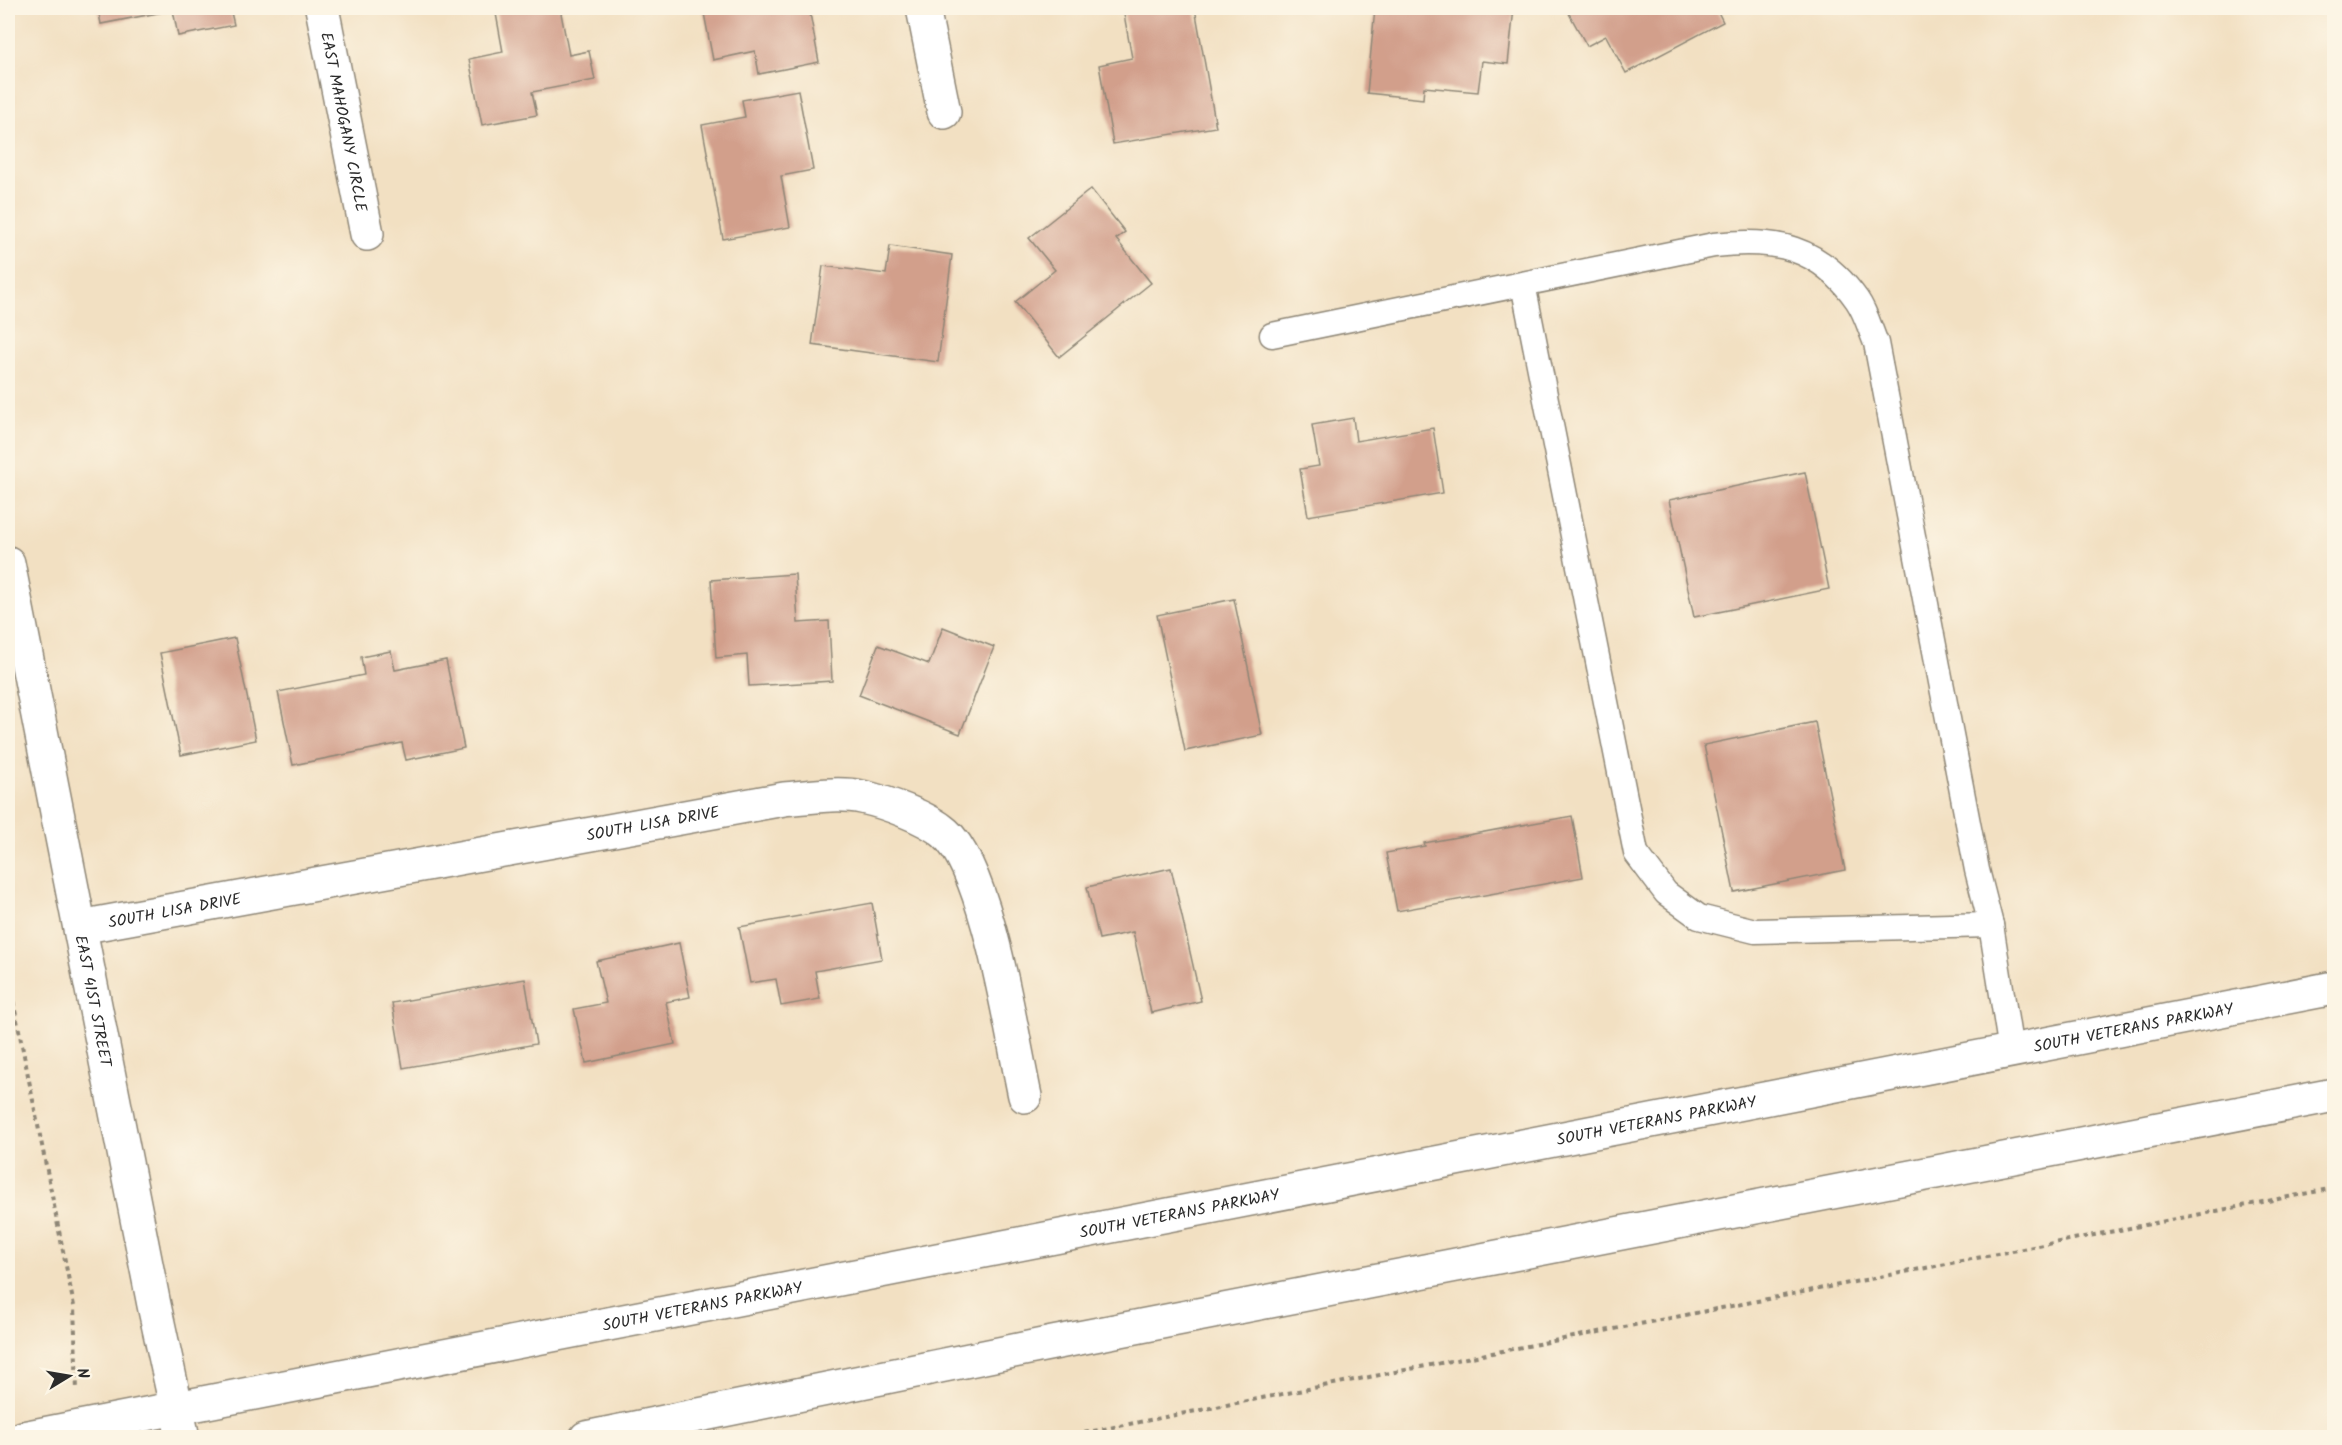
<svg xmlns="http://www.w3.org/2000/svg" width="2342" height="1445" viewBox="0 0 2342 1445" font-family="Kalam,sans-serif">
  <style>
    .building { fill: #d29f8b }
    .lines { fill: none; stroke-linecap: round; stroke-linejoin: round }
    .service-casing { stroke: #8e8676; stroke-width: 27 }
    .minor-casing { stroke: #8e8676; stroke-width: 36 }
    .secondary-casing { stroke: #8e8676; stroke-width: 36 }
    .trunk-casing { stroke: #8e8676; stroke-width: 36 }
    .path { stroke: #8e8676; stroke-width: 4; stroke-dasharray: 4.5 4.5; stroke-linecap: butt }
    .service { stroke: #fff; stroke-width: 24 }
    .minor { stroke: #fff; stroke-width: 33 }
    .secondary { stroke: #fff; stroke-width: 33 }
    .trunk { stroke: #fff; stroke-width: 33 }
    .labels { text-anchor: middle; stroke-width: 5; stroke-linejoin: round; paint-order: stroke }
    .street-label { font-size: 16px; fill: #2b2b2b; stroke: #fcf5e5 }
  </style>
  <rect width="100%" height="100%" fill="#fcf5e5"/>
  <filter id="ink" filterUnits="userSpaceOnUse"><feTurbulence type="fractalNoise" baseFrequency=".0167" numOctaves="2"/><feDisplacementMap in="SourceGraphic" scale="12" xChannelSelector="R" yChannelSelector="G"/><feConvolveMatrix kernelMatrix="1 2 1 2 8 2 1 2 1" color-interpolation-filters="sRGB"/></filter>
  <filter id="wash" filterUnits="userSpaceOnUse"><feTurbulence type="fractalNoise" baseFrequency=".008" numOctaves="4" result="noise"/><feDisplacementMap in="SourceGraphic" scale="24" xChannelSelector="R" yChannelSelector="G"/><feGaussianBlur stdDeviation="1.35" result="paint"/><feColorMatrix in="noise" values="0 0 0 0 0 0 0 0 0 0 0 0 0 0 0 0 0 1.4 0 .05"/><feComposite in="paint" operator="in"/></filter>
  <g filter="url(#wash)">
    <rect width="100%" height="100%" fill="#f2e0c2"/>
    <g id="blocks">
      <!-- building -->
      <g class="building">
        <polygon points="98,8 230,8 234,25 178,36 173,10 101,24"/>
        <polygon points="495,8 560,8 569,55 589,51 595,80 532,92 537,115 482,125 469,59 503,52"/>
        <polygon points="703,8 809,8 819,62 759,74 755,51 713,60"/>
        <polygon points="1131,8 1195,8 1216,127 1113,144 1099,65 1132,58 1123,9"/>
        <polygon points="1375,8 1441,10 1441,8 1514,8 1508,64 1482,61 1478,92 1424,87 1423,99 1367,93"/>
        <polygon points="1566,8 1716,8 1723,22 1626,73 1606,36 1587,46"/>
        <polygon points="798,90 813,170 781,176 790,227 723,239 702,125 745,117 742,100"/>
        <polygon points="1091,189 1125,232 1116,239 1151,283 1059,357 1015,302 1055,270 1029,238"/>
        <polygon points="890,246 952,255 938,362 812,345 823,266 886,274"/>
        <polygon points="1353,418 1356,441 1433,428 1443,493 1308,516 1300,469 1319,466 1312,425"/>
        <polygon points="1805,472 1829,589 1694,617 1669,500"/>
        <polygon points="795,574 798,623 829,621 832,681 749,686 747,655 716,658 711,580"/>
        <polygon points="1234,599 1262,735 1185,751 1157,615"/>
        <polygon points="943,627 994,647 960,734 859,695 878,645 929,664"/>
        <polygon points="235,638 256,740 181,755 160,653"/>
        <polygon points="391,651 395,670 446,660 464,748 406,760 402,743 293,765 278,692 364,675 361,657"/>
        <polygon points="1815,722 1845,870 1734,892 1704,745"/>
        <polygon points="1572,816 1583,877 1397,911 1386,853 1425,846 1424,843"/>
        <polygon points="1171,868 1201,1001 1151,1013 1133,932 1099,939 1087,887"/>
        <polygon points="872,903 882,959 815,971 820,999 781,1006 776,979 750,983 739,927"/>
        <polygon points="679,943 690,997 666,1002 675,1044 586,1063 574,1009 606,1003 596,961"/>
        <polygon points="525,979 536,1044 403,1068 392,1003"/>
      </g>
    </g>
  </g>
  <g filter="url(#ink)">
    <use href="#blocks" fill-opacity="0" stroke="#8e8676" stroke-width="1.5"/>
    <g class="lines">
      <defs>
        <g id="service">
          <polyline points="1523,284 1636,853 1666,893 1699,917 1755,931 1991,925"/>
          <path d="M1272,335L1714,245C1775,238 1819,246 1857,300C1866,313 1870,329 1876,343L1977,870L1991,925L2011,1051"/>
        </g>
        <g id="minor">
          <path id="s1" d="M322,8L367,234"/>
          <polyline points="923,8 944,112"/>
          <path id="s2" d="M80,927L784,799C809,797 838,792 862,797C885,802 927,817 945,833C988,870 1012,1037 1025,1096"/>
        </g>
        <g id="secondary">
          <path id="s3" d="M8,563L154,1305L183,1438"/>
        </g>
        <g id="trunk">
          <path id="s4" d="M23,1438L2334,988"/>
          <polyline points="586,1438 1053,1343 2334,1095"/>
        </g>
      </defs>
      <!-- service casing -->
      <use href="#service" class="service-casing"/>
      <!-- minor casing -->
      <use href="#minor" class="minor-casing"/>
      <!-- secondary casing -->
      <use href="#secondary" class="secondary-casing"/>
      <!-- trunk casing -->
      <use href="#trunk" class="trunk-casing"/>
      <!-- path -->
      <g class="path">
        <polyline points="8,975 74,1306 77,1391"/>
        <polyline points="1058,1438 2334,1188"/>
      </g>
      <!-- service -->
      <use href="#service" class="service"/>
      <!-- minor -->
      <use href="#minor" class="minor"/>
      <!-- secondary -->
      <use href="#secondary" class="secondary"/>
      <!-- trunk -->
      <use href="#trunk" class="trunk"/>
    </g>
  </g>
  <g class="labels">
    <!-- street labels -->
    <g class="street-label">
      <text dy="6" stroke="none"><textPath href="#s1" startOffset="116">EAST MAHOGANY CIRCLE</textPath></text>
      <text dy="6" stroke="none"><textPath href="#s2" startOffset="582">SOUTH LISA DRIVE</textPath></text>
      <text dy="6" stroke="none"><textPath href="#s2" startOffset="96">SOUTH LISA DRIVE</textPath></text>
      <text dy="6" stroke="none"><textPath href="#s3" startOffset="446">EAST 41ST STREET</textPath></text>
      <text dy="6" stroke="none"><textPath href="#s4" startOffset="2150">SOUTH VETERANS PARKWAY</textPath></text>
      <text dy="6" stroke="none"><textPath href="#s4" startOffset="1664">SOUTH VETERANS PARKWAY</textPath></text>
      <text dy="6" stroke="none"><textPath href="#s4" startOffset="1178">SOUTH VETERANS PARKWAY</textPath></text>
      <text dy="6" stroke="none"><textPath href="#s4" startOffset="692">SOUTH VETERANS PARKWAY</textPath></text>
    </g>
  </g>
  <!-- margin -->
  <rect width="2342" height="1445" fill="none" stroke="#fcf5e5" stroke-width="30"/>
  <!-- north arrow -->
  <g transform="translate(69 1376) rotate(79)" stroke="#fcf5e5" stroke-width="4.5" paint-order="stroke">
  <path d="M0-4.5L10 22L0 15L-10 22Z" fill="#2b2b2b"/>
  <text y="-9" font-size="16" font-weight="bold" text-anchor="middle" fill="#2b2b2b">N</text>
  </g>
</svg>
